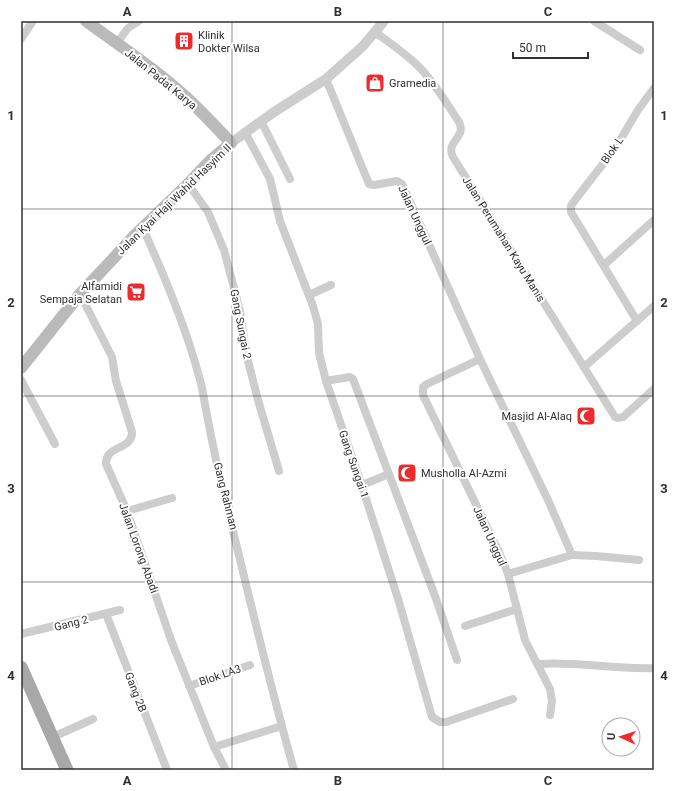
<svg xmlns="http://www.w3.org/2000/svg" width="675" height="791" viewBox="0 0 675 791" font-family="Roboto,sans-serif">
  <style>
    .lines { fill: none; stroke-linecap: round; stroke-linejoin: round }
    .minor { stroke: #cdcdcd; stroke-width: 8 }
    .tertiary { stroke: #cdcdcd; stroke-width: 10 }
    .secondary { stroke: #bababa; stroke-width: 12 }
    .primary { stroke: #a8a8a8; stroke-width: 13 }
    .grid { fill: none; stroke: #303030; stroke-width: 1; stroke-opacity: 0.55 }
    .labels { text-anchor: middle; stroke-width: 4; stroke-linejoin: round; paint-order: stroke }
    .poi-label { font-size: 11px; fill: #303030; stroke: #fff; text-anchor: start }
    .street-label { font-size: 11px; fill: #303030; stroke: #fff }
    .neatline { fill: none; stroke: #303030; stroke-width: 1.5 }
    .grid-label { font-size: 13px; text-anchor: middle; font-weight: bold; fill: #303030 }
  </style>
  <rect width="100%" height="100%" fill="#fff"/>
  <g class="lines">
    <!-- minor -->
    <g class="minor">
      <polyline points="594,21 640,50"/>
      <path d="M375,32C391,44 408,55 421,69C436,85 447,104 459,122C467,138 445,141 453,157L615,417L617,418L623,417L654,389"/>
      <polyline points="21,39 33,21"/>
      <polyline points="117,43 128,28 139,21"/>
      <polyline points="326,79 369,184 374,185 397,181 402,184 480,359 427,384 423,387 423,395 499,552 508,574 572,555 548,500 480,359"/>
      <polyline points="261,121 290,179"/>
      <polyline points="245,132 270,179 280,221 313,306 318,324 319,353 326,381 360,480 399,602 432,717 440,722 446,722 513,699"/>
      <polyline points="188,184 208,212 224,250 240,311 246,353 258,400 279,471"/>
      <path d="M143,228C165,278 186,327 200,380C203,390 204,400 206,410C212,442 219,475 227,507C249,595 269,683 294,770"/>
      <polyline points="604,265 654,220"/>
      <path d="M80,294L112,357L116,381L132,432C133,450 105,445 106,464L127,511L171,640L214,747L282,726"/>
      <polyline points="309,295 331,285"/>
      <polyline points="637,321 571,212 571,206 575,200 616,147 638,110 654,88"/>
      <polyline points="584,367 654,306"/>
      <polyline points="21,380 55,444"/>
      <polyline points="326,381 350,377 353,379 435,596 457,660"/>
      <polyline points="362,485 389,474"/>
      <polyline points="127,511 172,498"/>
      <polyline points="572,555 596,556 639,560"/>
      <polyline points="508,574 525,640 550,689 552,701 550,715"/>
      <polyline points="106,614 167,770"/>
      <polyline points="465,626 517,609"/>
      <polyline points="21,634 120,610"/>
      <path d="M538,664C577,661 615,670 654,668"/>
      <polyline points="189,686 250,665"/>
      <polyline points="53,737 93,719"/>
      <polyline points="214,747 226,770"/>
    </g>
    <!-- tertiary -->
    <polyline class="tertiary" points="231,143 274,112 326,79 363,46 384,21"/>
    <!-- secondary -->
    <path class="secondary" d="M21,368L80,294L110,262L134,236L188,184L212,159L231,143C217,128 203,113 188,99C157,70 120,46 86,21"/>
    <!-- primary -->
    <polyline class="primary" points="21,667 67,770"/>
  </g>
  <!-- grid -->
  <path class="grid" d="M232,21V770M443,21V770M21,209H654M21,396H654M21,582H654"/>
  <!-- icons -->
  <defs>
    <symbol id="building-square" viewBox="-11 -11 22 22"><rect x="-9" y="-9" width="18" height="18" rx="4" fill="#ee2b2c" stroke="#fff"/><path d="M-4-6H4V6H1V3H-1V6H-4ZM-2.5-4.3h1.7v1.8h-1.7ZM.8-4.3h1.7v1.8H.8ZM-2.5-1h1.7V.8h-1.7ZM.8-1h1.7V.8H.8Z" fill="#fff"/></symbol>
    <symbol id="shop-square" viewBox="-11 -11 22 22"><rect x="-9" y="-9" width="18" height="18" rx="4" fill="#ee2b2c" stroke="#fff"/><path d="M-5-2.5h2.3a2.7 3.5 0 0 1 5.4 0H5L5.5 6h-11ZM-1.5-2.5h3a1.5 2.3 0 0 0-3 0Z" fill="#fff"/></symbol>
    <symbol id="supermarket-square" viewBox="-11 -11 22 22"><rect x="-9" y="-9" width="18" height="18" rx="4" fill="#ee2b2c" stroke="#fff"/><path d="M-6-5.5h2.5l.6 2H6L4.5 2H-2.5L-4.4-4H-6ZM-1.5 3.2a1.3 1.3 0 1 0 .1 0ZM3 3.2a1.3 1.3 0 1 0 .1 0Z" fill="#fff"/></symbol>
    <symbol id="mosque-square" viewBox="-11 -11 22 22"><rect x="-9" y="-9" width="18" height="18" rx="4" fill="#ee2b2c" stroke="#fff"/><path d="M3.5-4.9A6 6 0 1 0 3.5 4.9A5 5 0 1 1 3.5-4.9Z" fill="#fff"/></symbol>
  </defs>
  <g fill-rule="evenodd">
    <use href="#building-square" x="173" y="30" width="22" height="22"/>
    <use href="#shop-square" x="364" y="72" width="22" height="22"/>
    <use href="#supermarket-square" x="125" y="281" width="22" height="22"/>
    <use href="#mosque-square" x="575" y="405" width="22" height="22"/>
    <use href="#mosque-square" x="396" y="462" width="22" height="22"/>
  </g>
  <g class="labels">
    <!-- poi labels -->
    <g class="poi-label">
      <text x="198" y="39">Klinik<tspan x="198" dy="13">Dokter Wilsa</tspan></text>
      <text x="389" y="87">Gramedia</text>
      <text x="122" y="290" text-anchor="end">Alfamidi<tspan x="122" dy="13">Sempaja Selatan</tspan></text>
      <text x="572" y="420" text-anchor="end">Masjid Al-Alaq</text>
      <text x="421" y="477">Musholla Al-Azmi</text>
    </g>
    <!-- street labels -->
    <g class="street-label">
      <text transform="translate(161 79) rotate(39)" y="4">Jalan Padat Karya</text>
      <text transform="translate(612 150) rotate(-55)" y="4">Blok L</text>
      <text transform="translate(174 199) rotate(-44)" y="4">Jalan Kyai Haji Wahid Hasyim II</text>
      <text transform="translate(415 215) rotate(65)" y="4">Jalan Unggul</text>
      <text transform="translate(504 239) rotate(58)" y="4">Jalan Perumahan Kayu Manis</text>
      <text transform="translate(241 324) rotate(79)" y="4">Gang Sungai 2</text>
      <text transform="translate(354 464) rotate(71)" y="4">Gang Sungai 1</text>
      <text transform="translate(226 496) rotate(76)" y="4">Gang Rahman</text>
      <text transform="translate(490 536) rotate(65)" y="4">Jalan Unggul</text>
      <text transform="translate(139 548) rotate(70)" y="4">Jalan Lorong Abadi</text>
      <text transform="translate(71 623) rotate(-14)" y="4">Gang 2</text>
      <text transform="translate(220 675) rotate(-19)" y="4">Blok LA3</text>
      <text transform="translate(136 692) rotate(69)" y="4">Gang 2B</text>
    </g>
  </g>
  <!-- border -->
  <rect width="675" height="791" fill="none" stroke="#ffffff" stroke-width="44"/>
  <!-- north arrow -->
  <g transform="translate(621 737) rotate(273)"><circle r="19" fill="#ffffff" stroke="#acacac"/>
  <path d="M0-3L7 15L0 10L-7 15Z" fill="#ee2b2c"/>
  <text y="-6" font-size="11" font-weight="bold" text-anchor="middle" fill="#303030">U</text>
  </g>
  <!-- scale -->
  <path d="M513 52v6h75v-6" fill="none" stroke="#303030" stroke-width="2"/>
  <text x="519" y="52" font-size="12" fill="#303030" stroke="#ffffff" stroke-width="3" paint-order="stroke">50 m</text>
  <rect x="22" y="22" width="631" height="747" class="neatline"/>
  <g class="grid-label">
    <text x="127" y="16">A</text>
    <text x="338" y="16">B</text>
    <text x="548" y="16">C</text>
    <text x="11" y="120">1</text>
    <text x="664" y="120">1</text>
    <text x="11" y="307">2</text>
    <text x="664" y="307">2</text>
    <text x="11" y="493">3</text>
    <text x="664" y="493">3</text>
    <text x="11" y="680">4</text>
    <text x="664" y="680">4</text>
    <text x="127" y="785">A</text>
    <text x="338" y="785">B</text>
    <text x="548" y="785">C</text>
  </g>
</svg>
